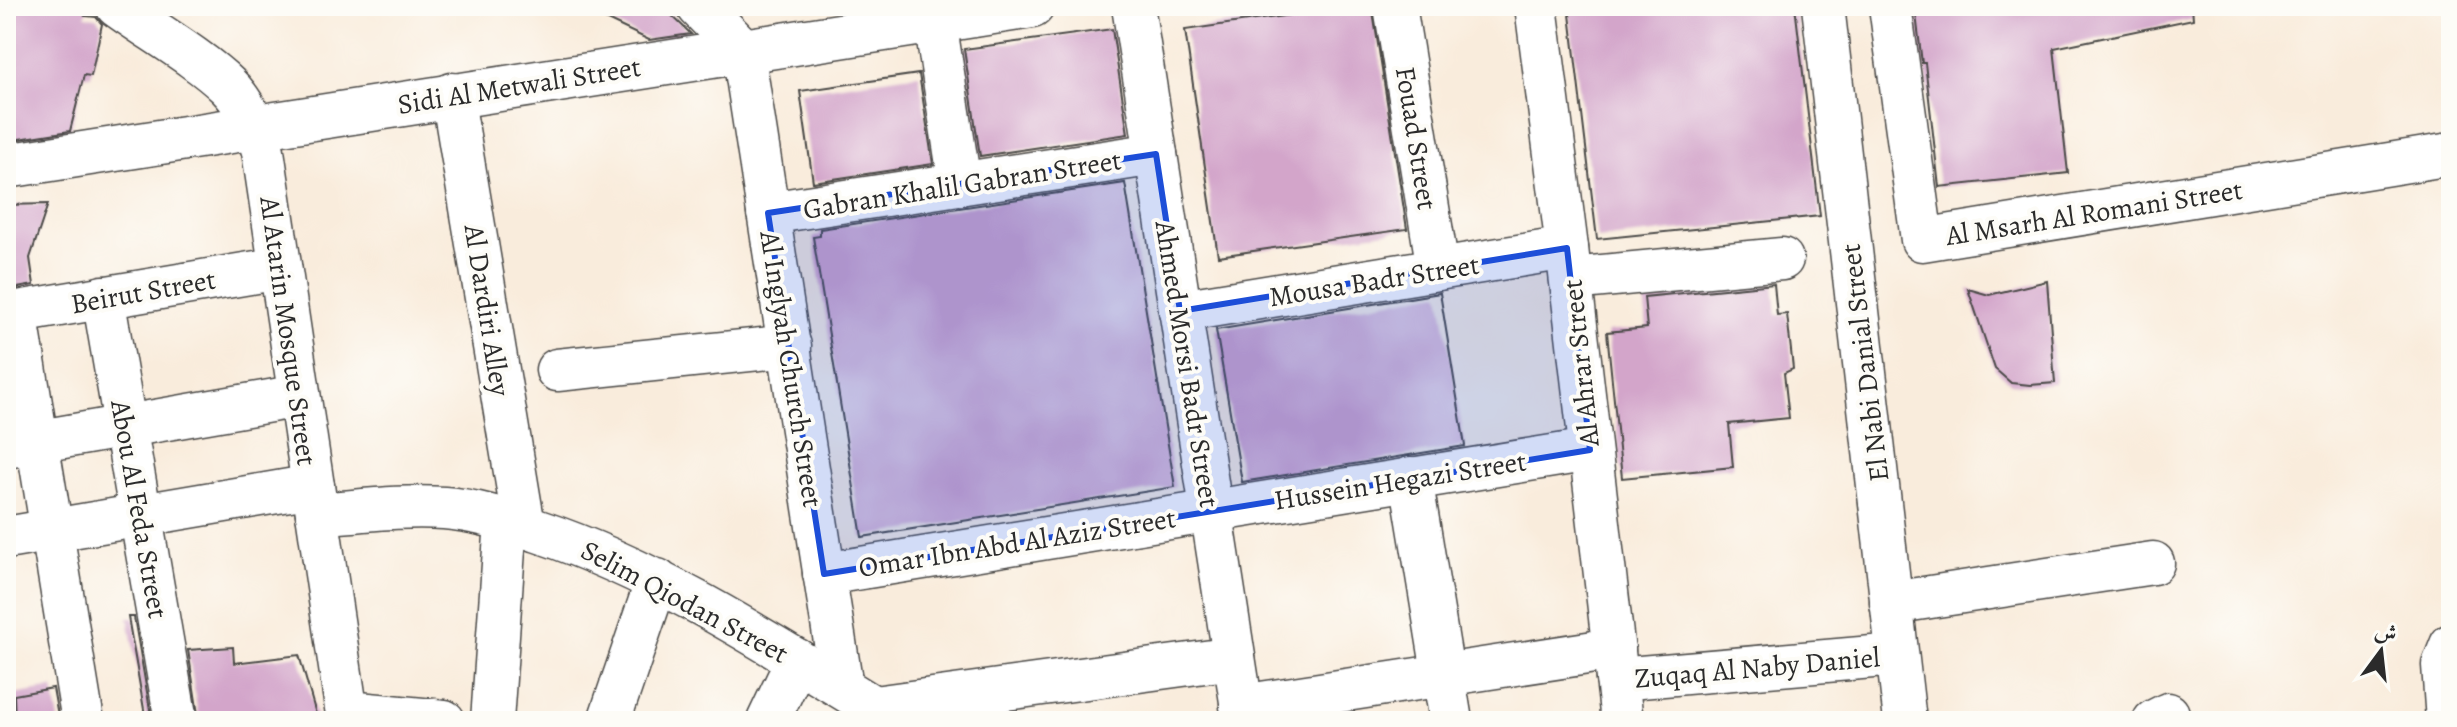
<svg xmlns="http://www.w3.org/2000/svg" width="2457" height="727" viewBox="0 0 2457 727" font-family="Alegreya,Amiri,serif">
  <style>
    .building { fill: #d3a5ca }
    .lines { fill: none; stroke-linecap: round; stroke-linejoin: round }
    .minor-casing { stroke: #4a4846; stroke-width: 45 }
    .major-casing { stroke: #4a4846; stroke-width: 47 }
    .minor { stroke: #fff; stroke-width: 42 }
    .major { stroke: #fff; stroke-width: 44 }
    .marked { fill: #1d4ed8; fill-opacity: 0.2; stroke: #1d4ed8; stroke-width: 6; stroke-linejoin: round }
    .labels { text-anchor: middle; stroke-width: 8; stroke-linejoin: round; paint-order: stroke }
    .street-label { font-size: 28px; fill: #2b2b2b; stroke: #fdfcf7 }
  </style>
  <rect width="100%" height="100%" fill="#fdfcf7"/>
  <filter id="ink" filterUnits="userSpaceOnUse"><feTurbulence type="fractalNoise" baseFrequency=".0125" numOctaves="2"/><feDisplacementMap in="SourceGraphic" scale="16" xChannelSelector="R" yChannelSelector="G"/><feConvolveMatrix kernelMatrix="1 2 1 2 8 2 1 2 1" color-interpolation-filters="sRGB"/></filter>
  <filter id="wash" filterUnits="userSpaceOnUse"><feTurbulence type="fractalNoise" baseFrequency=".006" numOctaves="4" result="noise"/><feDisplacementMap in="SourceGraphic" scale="32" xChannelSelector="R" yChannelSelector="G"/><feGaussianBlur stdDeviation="1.8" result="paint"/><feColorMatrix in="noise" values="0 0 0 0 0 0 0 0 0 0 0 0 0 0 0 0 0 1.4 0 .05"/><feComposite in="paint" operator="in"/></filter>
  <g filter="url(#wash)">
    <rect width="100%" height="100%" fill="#f9ecdc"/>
    <g id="blocks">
      <!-- building -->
      <g class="building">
        <polygon points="6,6 90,6 85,16 96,17 102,24 91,76 84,75 70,131 6,141"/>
        <polygon points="578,6 662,6 691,34 649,40"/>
        <polygon points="1353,6 1372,6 1407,229 1218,256 1185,30"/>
        <polygon points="1569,6 1795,6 1820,216 1597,239"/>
        <polygon points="1915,6 2192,6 2193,19 2054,48 2068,173 1939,187 1925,63 1922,63"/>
        <polygon points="1112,29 1128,134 980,156 964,49"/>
        <polygon points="919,74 933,164 813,182 800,91"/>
        <polygon points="1125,183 1175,487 862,537 813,237 820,236 820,229"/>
        <polygon points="48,204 30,258 34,285 6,290 6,205"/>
        <polygon points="2047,281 2055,383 2030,385 2011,383 1995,369 1968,289 1989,295"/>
        <polygon points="1774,284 1777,315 1787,314 1793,369 1784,373 1789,418 1729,424 1733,467 1622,478 1607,332 1647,328 1644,297"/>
        <polygon points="1440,293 1465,446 1242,482 1216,330"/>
        <polygon points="128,617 134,617 152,721 146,721"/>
        <polygon points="233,647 234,663 299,655 318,721 199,721 188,650"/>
        <polygon points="53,688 59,721 15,721 14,695"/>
      </g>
    </g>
  </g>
  <g filter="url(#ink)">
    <use href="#blocks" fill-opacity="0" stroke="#4a4846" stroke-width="2"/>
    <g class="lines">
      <defs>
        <g id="minor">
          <path d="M117,6C150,30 199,58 228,86C246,104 256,127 263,151L348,721"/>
          <polyline points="914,6 935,21 960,184"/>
          <polyline points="1133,6 1244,721"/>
          <polyline points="1395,6 1438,269"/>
          <polyline points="1536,6 1567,248 1622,721"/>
          <polyline points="1823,6 1905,721"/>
          <polyline points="1890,6 1922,240 2451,154"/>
          <polyline points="743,51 842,687"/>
          <polyline points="452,94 524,526"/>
          <polyline points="768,213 1156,154"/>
          <polyline points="1571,279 1782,259"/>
          <polyline points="103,297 176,721"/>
          <polyline points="1180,311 1567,248"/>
          <polyline points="16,312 83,721"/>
          <polyline points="6,314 280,268"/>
          <polyline points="557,370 790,346"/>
          <polyline points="6,447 299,396"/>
          <polyline points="1411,478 1451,721"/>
          <path d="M317,514C359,511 402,505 444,508C476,510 508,521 538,531C666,574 781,651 896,721"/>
          <polyline points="6,538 313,486"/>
          <polyline points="824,574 1590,450"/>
          <polyline points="1891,603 2153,563"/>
          <polyline points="1617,679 1896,655"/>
          <polyline points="1241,706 1614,649"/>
          <polyline points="874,707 1234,658"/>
          <polyline points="347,712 444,721"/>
          <polyline points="492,721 506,521"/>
          <polyline points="609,721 657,580"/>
          <polyline points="768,721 797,660"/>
          <polyline points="2154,721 2168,714"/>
          <polyline points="2447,721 2443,665 2451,645"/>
        </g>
        <g id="major">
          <polyline points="699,6 743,51"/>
          <polyline points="6,166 1032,6"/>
        </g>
      </defs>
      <!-- minor casing -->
      <use href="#minor" class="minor-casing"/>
      <!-- major casing -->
      <use href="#major" class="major-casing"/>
      <!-- minor -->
      <use href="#minor" class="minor"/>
      <!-- major -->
      <use href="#major" class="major"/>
    </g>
  </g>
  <!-- marked area -->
  <path class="marked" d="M1156,154L1180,311L1567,248L1590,450L824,574L768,213Z"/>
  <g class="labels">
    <!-- street labels -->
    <g class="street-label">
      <text transform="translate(519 85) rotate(-9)" y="10">Sidi Al Metwali Street</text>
      <text transform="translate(1417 138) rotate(81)" y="10">Fouad Street</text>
      <text transform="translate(962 184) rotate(-9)" y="10">Gabran Khalil Gabran Street</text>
      <text transform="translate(2094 212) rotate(-9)" y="10">Al Msarh Al Romani Street</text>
      <text transform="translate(1374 280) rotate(-9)" y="10">Mousa Badr Street</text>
      <text transform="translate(143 291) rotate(-10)" y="10">Beirut Street</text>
      <text transform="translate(488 310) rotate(81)" y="10">Al Dardiri Alley</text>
      <text transform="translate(289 331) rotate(82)" y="10">Al Atarin Mosque Street</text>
      <text transform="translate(1580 363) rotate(-96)" y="10">Al Ahrar Street</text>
      <text transform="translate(1864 363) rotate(-97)" y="10">El Nabi Danial Street</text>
      <text transform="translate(1188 364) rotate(81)" y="10">Ahmed Morsi Badr Street</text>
      <text transform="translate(792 369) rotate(81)" y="10">Al Inglyah Church Street</text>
      <text transform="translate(1400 480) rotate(-9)" y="10">Hussein Hegazi Street</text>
      <text transform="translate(140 509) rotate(80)" y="10">Abou Al Feda Street</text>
      <text transform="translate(1017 542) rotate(-9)" y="10">Omar Ibn Abd Al Aziz Street</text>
      <text transform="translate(685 601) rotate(28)" y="10">Selim Qiodan Street</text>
      <text transform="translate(1757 667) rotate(-5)" y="10">Zuqaq Al Naby Daniel</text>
    </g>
  </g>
  <!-- margin -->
  <rect width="2457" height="727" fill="none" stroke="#fdfcf7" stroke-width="32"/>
  <!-- north arrow -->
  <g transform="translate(2381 651) rotate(15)" stroke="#fdfcf7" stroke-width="6" paint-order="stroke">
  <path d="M0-6L14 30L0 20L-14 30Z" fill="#2b2b2b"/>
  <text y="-12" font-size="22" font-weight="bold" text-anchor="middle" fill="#2b2b2b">ش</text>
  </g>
</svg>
